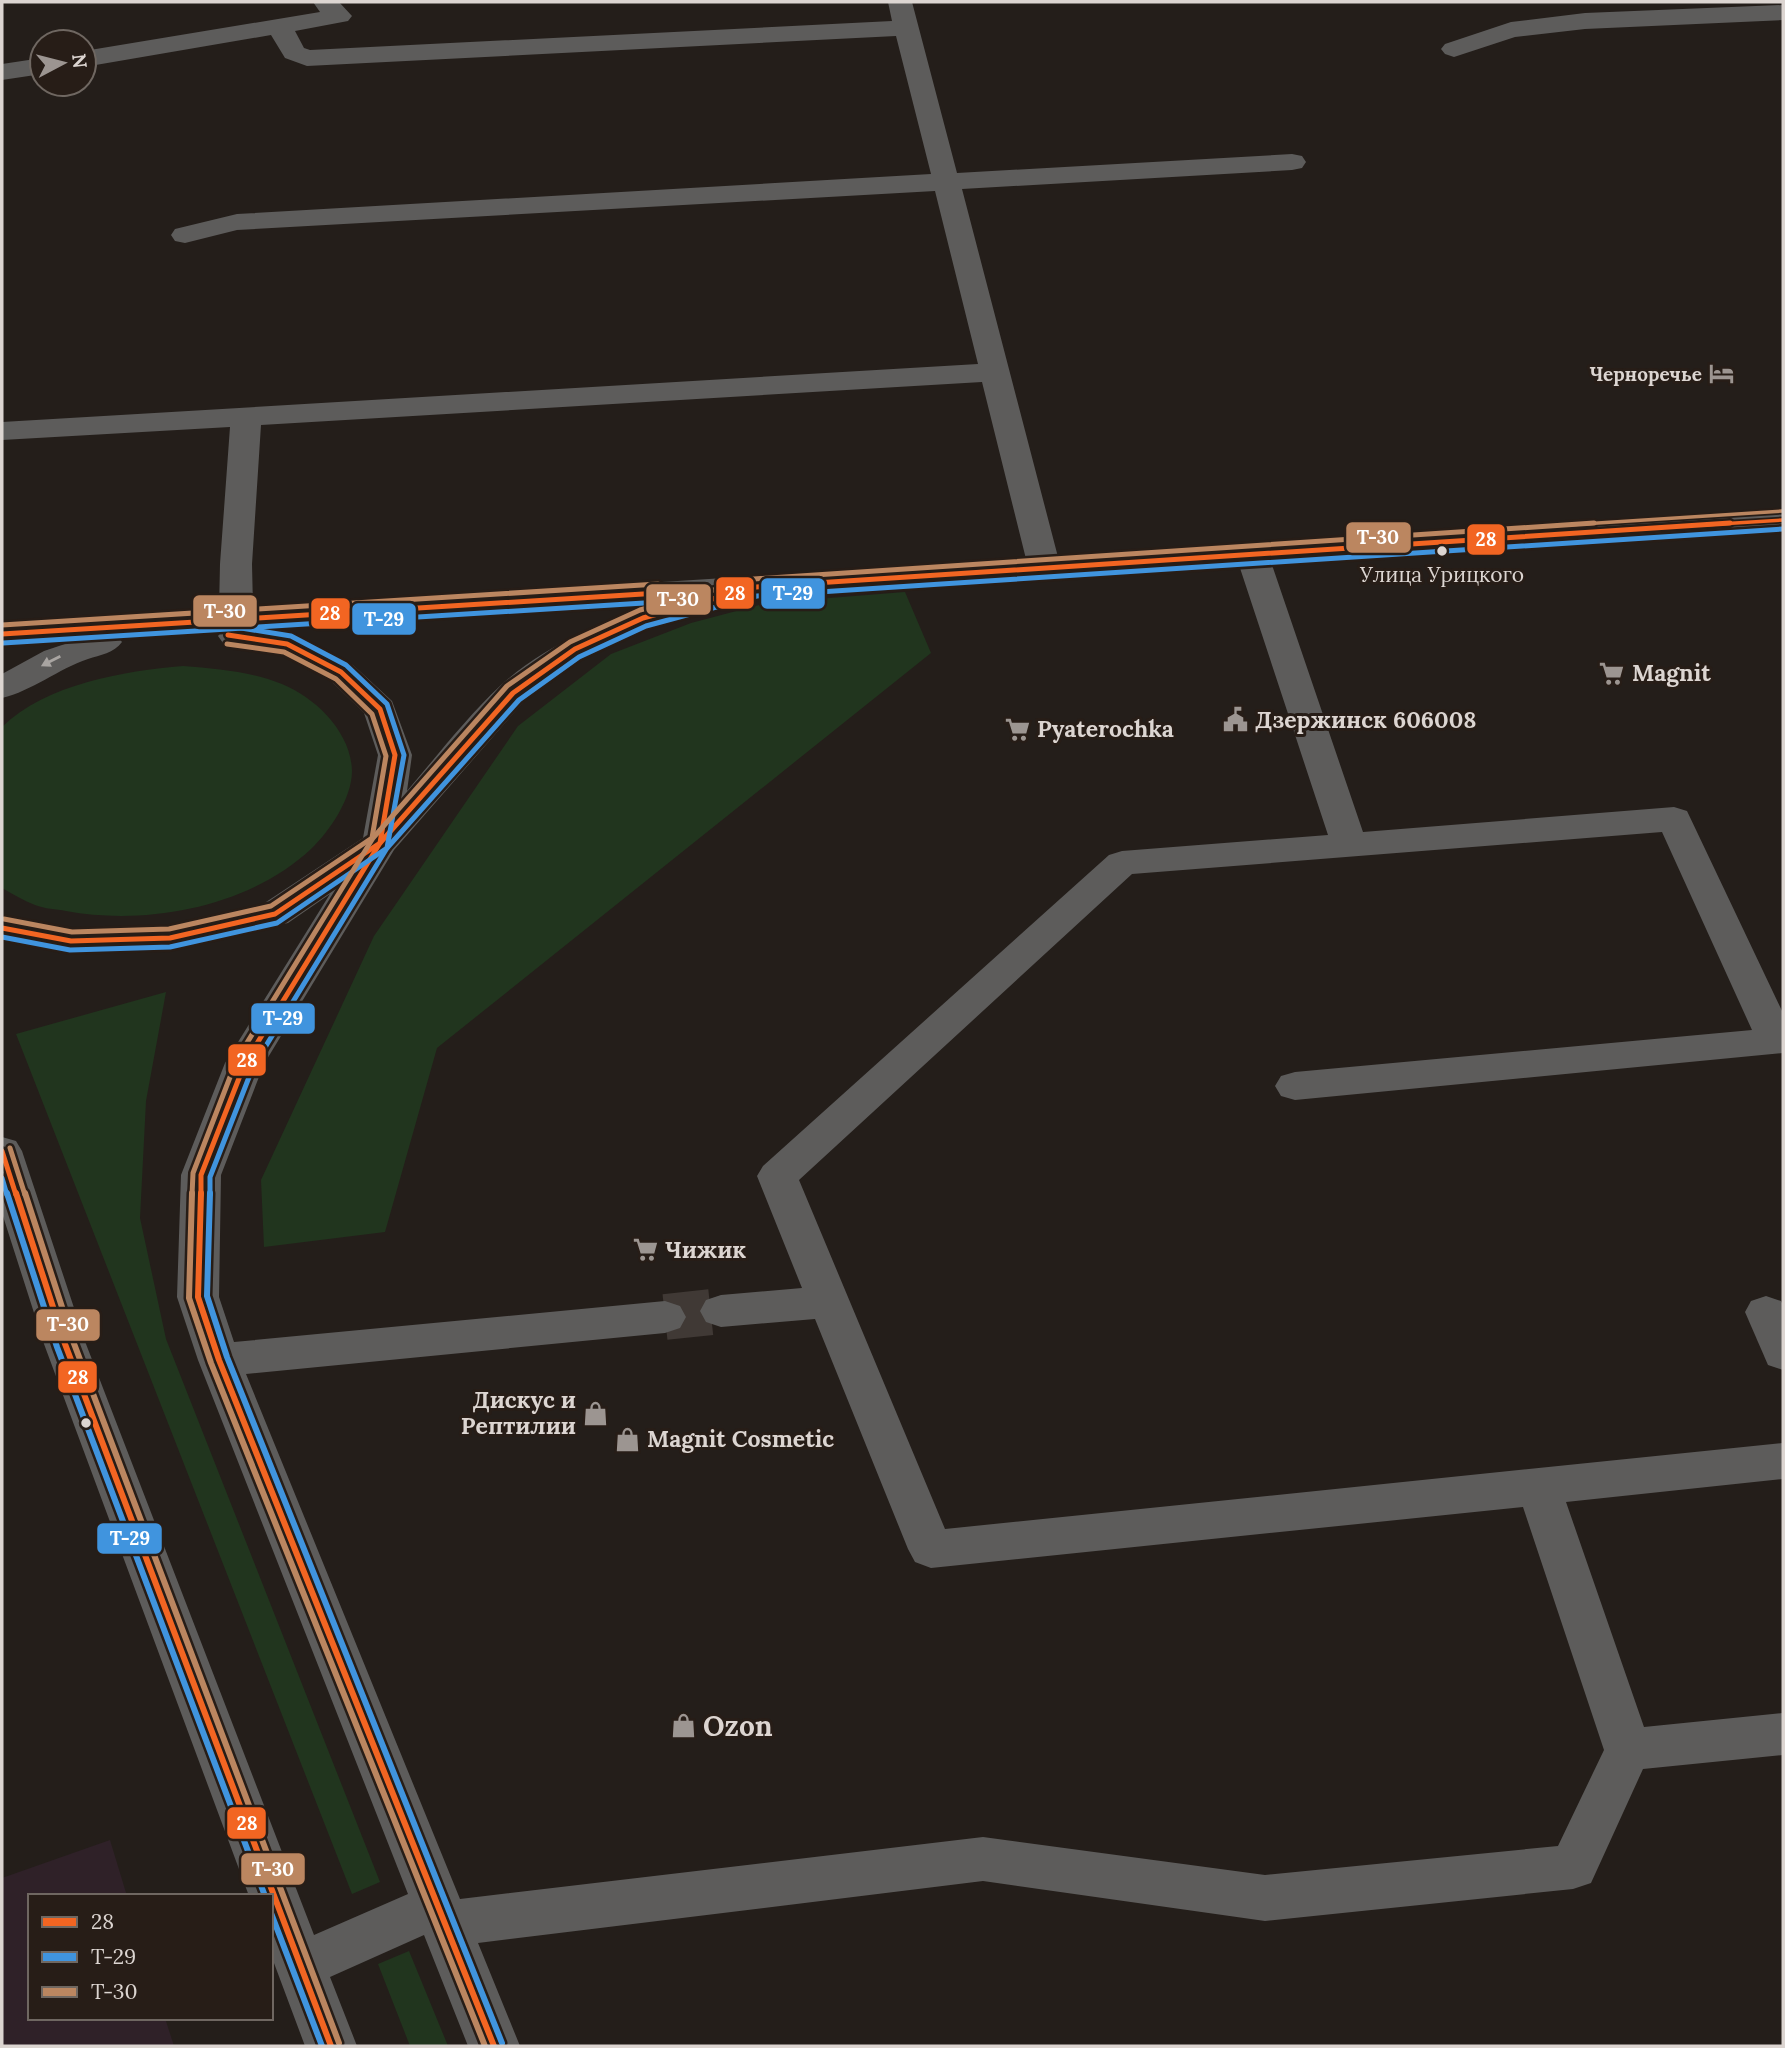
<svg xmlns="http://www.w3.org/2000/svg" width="1785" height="2048" viewBox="0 0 1785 2048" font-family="Lora,serif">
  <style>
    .industrial { fill: #2f2128 }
    .green { fill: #21351e }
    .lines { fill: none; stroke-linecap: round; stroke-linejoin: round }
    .minor-tunnel { stroke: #403935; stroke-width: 46; stroke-dasharray: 46 23; stroke-linecap: butt }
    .minor { fill: #5d5c5b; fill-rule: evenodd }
    .bus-1-far2-casing { stroke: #271d17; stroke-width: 7 }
    .bus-1-far1-casing { stroke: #271d17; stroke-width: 10 }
    .bus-1-casing { stroke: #271d17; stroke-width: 11 }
    .bus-2-far1-casing { stroke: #271d17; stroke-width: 10 }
    .bus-2-casing { stroke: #271d17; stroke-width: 11 }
    .bus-3-far2-casing { stroke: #271d17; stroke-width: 7 }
    .bus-3-far1-casing { stroke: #271d17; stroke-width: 10 }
    .bus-3-casing { stroke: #271d17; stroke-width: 11 }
    .bus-1-far2 { stroke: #f26522; stroke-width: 3.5 }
    .bus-1-far1 { stroke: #f26522; stroke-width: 5 }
    .bus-1 { stroke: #f26522; stroke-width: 6 }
    .bus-2-far1 { stroke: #4094de; stroke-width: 5 }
    .bus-2 { stroke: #4094de; stroke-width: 6 }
    .bus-3-far2 { stroke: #bb8660; stroke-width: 3.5 }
    .bus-3-far1 { stroke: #bb8660; stroke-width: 5 }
    .bus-3 { stroke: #bb8660; stroke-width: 6 }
    .oneway { fill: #a9a5a2 }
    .bus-dot { fill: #dcd5d1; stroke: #271d17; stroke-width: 2.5 }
    .labels { text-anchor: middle; stroke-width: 6; stroke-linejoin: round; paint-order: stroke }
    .far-poi-label { font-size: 19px; font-weight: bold; fill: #dcd5d1; stroke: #271d17; text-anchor: end }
    .bus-label { font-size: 21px; fill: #dcd5d1; stroke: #271d17 }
    .poi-label { font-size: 23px; font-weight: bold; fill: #dcd5d1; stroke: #271d17; text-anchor: start }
    .near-poi-label { font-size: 28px; font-weight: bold; fill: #dcd5d1; stroke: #271d17; text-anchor: start }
    .line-badge { stroke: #271d17; stroke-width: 2.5 }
    .badge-label { font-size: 19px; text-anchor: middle; font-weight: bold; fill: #fff }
  </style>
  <rect width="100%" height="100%" fill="#241e1a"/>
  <!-- industrial -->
  <polygon class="industrial" points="110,1840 127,1896 30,1896 30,2018 165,2018 174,2046 2,2046 2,1878"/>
  <!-- green -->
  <g class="green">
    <polygon points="905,592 931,653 437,1048 385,1232 264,1247 261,1180 374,936 518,726 611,654 691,623 767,603"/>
    <path d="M183,666C217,669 250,671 282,684C316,698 351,732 352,771C352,798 330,831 311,849C249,907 147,926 66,911C56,909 45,909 35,905C24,901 13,894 2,888V727C46,684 124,671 183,666Z"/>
    <polygon points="166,992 146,1101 140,1218 166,1339 380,1882 352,1894 16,1034"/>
    <polygon points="409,1951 448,2046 410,2046 378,1964"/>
  </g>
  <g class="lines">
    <!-- minor-tunnel -->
    <polyline class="minor-tunnel" points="665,1317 721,1311"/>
    <!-- minor -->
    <g class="minor">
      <path d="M313,2H339L352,16L348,21L295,31L304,48L310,50L892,21L888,2H912L957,173L1292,154L1302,156L1306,162L1302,168L1292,170L962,189L1058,557L1783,511V530L1271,562L1363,832L1674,807L1687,811L1783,1013V1053L1295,1100L1281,1096L1275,1086L1281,1076L1295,1072L1752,1030L1662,832L1132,874L799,1180L945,1529L1783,1443V1479L1566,1502L1644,1727L1783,1713V1755L1643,1769L1591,1883L1573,1889L1265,1921L983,1881L478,1943L520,2046H468L424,1935L330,1977L357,2046H305L271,1955V1896H249L44,1344L2,1213V1137L16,1141L22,1151L86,1344L314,1935L408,1894L198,1360L177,1297L181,1175L225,1063L330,894L288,923L170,951L71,954L2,941V916L71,928L170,925L263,904L363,838L378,755L364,713L329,679L278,653L223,643L218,636L223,630L118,637L122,642C114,653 100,655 88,659C58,669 32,691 2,698V674L44,651L80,639L2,644V624L219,610L220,564L230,427L2,440V422L978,364L935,191L237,230L185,243L175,241L171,235L175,229L237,214L931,174L896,36L307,66L285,58L271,35L84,67V51L320,12ZM982,382L1026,559L253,608L252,564L261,425ZM1239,565L1328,835L1122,851L1109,855L763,1166L757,1176L802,1288L721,1295L706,1300L700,1311L706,1322L721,1327L815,1319L908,1549L915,1562L931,1568L1523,1507L1604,1750L1558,1846L1265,1875L983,1837L460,1899L246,1374L665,1333L680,1328L686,1317L680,1306L665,1301L234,1342L219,1297L221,1175L264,1064L394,850L525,700L587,656L655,625L695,614L700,607L693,600ZM666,601C610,617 543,646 500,686C466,718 437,756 407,791L412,755L392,701L353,665L299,637L249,628Z"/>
      <polygon points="1783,5 1783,20 1585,29 1515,37 1454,57 1445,54 1441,49 1445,44 1511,22 1585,13"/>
      <polygon points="42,58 42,74 2,80 2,64"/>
      <polygon points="1766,1296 1781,1301 1783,1305 1783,1370 1768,1365 1745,1312 1751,1301"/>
    </g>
    <defs>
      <polyline id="bus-1-far2" points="1703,525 1783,520"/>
      <g id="bus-1-far1">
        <polyline points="2,634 659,593"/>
        <polyline points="2,928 71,941 170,938 275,914 380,843 395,755 380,709 341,672 287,644 228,635"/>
        <polyline points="2,1151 16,1195"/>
        <polyline points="201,1195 201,1175 245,1063 380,843 513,693 575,649 643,618 756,587 1730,523"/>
      </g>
      <g id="bus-1">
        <polyline points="16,1193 65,1344 331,2046"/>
        <polyline points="201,1193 198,1297 219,1360 494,2046"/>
      </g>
      <g id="bus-2-far1">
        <polyline points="3,643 660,602"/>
        <polyline points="2,937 70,950 170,947 277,923 387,848 404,755 387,704 346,665 291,636 229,626"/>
        <polyline points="2,1178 7,1195"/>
        <polyline points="210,1195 210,1177 253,1067 387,848 519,700 579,657 646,626 757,596 1783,529"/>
      </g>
      <g id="bus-2">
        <polyline points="7,1193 57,1347 265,1896"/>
        <polyline points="210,1193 207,1296 227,1357 502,2043"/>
        <polyline points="271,1913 322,2046"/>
      </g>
      <polyline id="bus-3-far2" points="1567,525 1782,511"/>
      <g id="bus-3-far1">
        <polyline points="2,625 658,584"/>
        <polyline points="4,919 72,932 169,929 271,906 372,838 386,756 372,714 336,679 284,652 227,644"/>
        <polyline points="10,1148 25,1195"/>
        <polyline points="192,1195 193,1173 237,1059 373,838 507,686 570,642 640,610 754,579 1594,523"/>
      </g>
      <g id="bus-3">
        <polyline points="25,1193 73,1341 339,2043"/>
        <polyline points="192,1193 189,1298 211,1363 485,2046"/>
      </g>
    </defs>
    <!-- bus-1-far2 casing -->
    <use href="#bus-1-far2" class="bus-1-far2-casing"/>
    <!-- bus-1-far1 casing -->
    <use href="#bus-1-far1" class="bus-1-far1-casing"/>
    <!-- bus-1 casing -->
    <use href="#bus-1" class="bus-1-casing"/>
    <!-- bus-2-far1 casing -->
    <use href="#bus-2-far1" class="bus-2-far1-casing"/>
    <!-- bus-2 casing -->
    <use href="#bus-2" class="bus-2-casing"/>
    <!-- bus-3-far2 casing -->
    <use href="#bus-3-far2" class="bus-3-far2-casing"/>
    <!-- bus-3-far1 casing -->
    <use href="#bus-3-far1" class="bus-3-far1-casing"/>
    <!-- bus-3 casing -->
    <use href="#bus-3" class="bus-3-casing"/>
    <!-- bus-1-far2 -->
    <use href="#bus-1-far2" class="bus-1-far2"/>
    <!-- bus-1-far1 -->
    <use href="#bus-1-far1" class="bus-1-far1"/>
    <!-- bus-1 -->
    <use href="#bus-1" class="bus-1"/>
    <!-- bus-2-far1 -->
    <use href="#bus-2-far1" class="bus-2-far1"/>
    <!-- bus-2 -->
    <use href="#bus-2" class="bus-2"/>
    <!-- bus-3-far2 -->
    <use href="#bus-3-far2" class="bus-3-far2"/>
    <!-- bus-3-far1 -->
    <use href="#bus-3-far1" class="bus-3-far1"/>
    <!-- bus-3 -->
    <use href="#bus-3" class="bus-3"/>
  </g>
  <!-- one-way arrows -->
  <defs><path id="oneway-solid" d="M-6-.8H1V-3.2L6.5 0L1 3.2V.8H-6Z" transform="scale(1.75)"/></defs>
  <use class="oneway" href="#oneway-solid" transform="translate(51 661) rotate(153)"/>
  <!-- icons -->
  <defs>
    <symbol id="hotel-bare" viewBox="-9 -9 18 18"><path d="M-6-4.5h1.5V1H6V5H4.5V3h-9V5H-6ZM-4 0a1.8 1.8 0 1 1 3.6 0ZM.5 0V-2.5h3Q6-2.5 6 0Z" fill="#9c9591" stroke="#271d17" stroke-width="2.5" paint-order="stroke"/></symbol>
    <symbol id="supermarket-bare" viewBox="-9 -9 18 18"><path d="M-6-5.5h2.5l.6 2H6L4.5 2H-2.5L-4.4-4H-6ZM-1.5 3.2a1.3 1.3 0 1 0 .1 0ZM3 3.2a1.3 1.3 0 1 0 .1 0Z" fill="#9c9591" stroke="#271d17" stroke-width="2.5" paint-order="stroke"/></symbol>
    <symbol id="civic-bare" viewBox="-9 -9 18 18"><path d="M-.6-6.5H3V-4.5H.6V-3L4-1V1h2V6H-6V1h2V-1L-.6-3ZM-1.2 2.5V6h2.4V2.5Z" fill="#9c9591" stroke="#271d17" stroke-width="2.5" paint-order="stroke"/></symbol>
    <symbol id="shop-bare" viewBox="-9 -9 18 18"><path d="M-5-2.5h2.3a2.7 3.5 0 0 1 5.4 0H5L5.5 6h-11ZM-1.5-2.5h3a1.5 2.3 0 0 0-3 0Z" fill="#9c9591" stroke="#271d17" stroke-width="2.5" paint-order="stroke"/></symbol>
  </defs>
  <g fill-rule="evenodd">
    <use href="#hotel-bare" x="1704" y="356" width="35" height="35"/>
    <use href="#supermarket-bare" x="1594" y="656" width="35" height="35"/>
    <use href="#civic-bare" x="1218" y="702" width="35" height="35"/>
    <use href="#supermarket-bare" x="1000" y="712" width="35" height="35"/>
    <use href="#supermarket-bare" x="628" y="1232" width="35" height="35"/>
    <use href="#shop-bare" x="578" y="1396" width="35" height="35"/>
    <use href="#shop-bare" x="610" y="1422" width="35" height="35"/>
    <use href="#shop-bare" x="666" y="1708" width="35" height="35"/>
  </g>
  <!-- markers -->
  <g class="bus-dot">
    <circle cx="1442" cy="551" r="6"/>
    <circle cx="86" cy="1423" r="6"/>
  </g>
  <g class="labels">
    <!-- far-poi labels -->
    <g class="far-poi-label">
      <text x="1702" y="381">Черноречье</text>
    </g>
    <!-- bus labels -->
    <g class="bus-label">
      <text x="1442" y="582">Улица Урицкого</text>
    </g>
    <!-- poi labels -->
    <g class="poi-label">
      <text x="1632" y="681">Magnit</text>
      <text x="1255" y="728">Дзержинск 606008</text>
      <text x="1037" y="737">Pyaterochka</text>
      <text x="665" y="1258">Чижик</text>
      <text x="576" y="1408" text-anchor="end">Дискус и<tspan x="576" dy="26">Рептилии</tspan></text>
      <text x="647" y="1447">Magnit Cosmetic</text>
    </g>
    <!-- near-poi labels -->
    <g class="near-poi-label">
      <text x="703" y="1736">Ozon</text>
    </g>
  </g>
  <g class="line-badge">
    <rect x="1345" y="521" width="67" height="33" rx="7" fill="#bb8660"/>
    <rect x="1466" y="523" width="40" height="33" rx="7" fill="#f26522"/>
    <rect x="715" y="576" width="40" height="34" rx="7" fill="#f26522"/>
    <rect x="760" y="577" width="66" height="33" rx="7" fill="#4094de"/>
    <rect x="645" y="583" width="67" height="33" rx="7" fill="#bb8660"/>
    <rect x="192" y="594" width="66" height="34" rx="7" fill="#bb8660"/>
    <rect x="310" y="597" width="41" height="33" rx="7" fill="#f26522"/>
    <rect x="351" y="602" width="66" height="34" rx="7" fill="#4094de"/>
    <rect x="250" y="1002" width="66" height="33" rx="7" fill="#4094de"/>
    <rect x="227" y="1043" width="40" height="34" rx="7" fill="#f26522"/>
    <rect x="35" y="1308" width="66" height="34" rx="7" fill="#bb8660"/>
    <rect x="57" y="1360" width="41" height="34" rx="7" fill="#f26522"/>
    <rect x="96" y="1522" width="67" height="33" rx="7" fill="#4094de"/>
    <rect x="226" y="1806" width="41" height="34" rx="7" fill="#f26522"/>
    <rect x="240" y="1852" width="66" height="34" rx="7" fill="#bb8660"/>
  </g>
  <g class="badge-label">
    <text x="1378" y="544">Т-30</text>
    <text x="1486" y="546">28</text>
    <text x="735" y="600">28</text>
    <text x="793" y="600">Т-29</text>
    <text x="678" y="606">Т-30</text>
    <text x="225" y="618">Т-30</text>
    <text x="330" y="620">28</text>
    <text x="384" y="626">Т-29</text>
    <text x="283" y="1025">Т-29</text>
    <text x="247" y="1067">28</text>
    <text x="68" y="1331">Т-30</text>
    <text x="78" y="1384">28</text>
    <text x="130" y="1545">Т-29</text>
    <text x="247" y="1830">28</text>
    <text x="273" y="1876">Т-30</text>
  </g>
  <!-- border -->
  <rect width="1785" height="2048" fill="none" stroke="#dcd5d1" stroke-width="7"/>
  <!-- legend -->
  <rect x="28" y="1894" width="245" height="126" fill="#271d17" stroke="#6f6761" stroke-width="2"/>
  <rect x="42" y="1917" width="35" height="10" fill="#f26522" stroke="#6f6761" stroke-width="2"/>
  <text x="91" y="1929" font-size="21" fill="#dcd5d1">28</text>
  <rect x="42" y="1952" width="35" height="10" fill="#4094de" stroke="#6f6761" stroke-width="2"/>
  <text x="91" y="1964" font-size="21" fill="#dcd5d1">Т-29</text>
  <rect x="42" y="1987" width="35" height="10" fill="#bb8660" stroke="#6f6761" stroke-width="2"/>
  <text x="91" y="1999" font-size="21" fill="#dcd5d1">Т-30</text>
  <!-- north arrow -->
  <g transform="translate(63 63) rotate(83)"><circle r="33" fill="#271d17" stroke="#6f6761" stroke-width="2"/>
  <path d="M0-5L12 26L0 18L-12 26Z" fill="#9c9591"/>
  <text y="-10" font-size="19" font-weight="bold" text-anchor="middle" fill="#dcd5d1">N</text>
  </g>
</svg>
